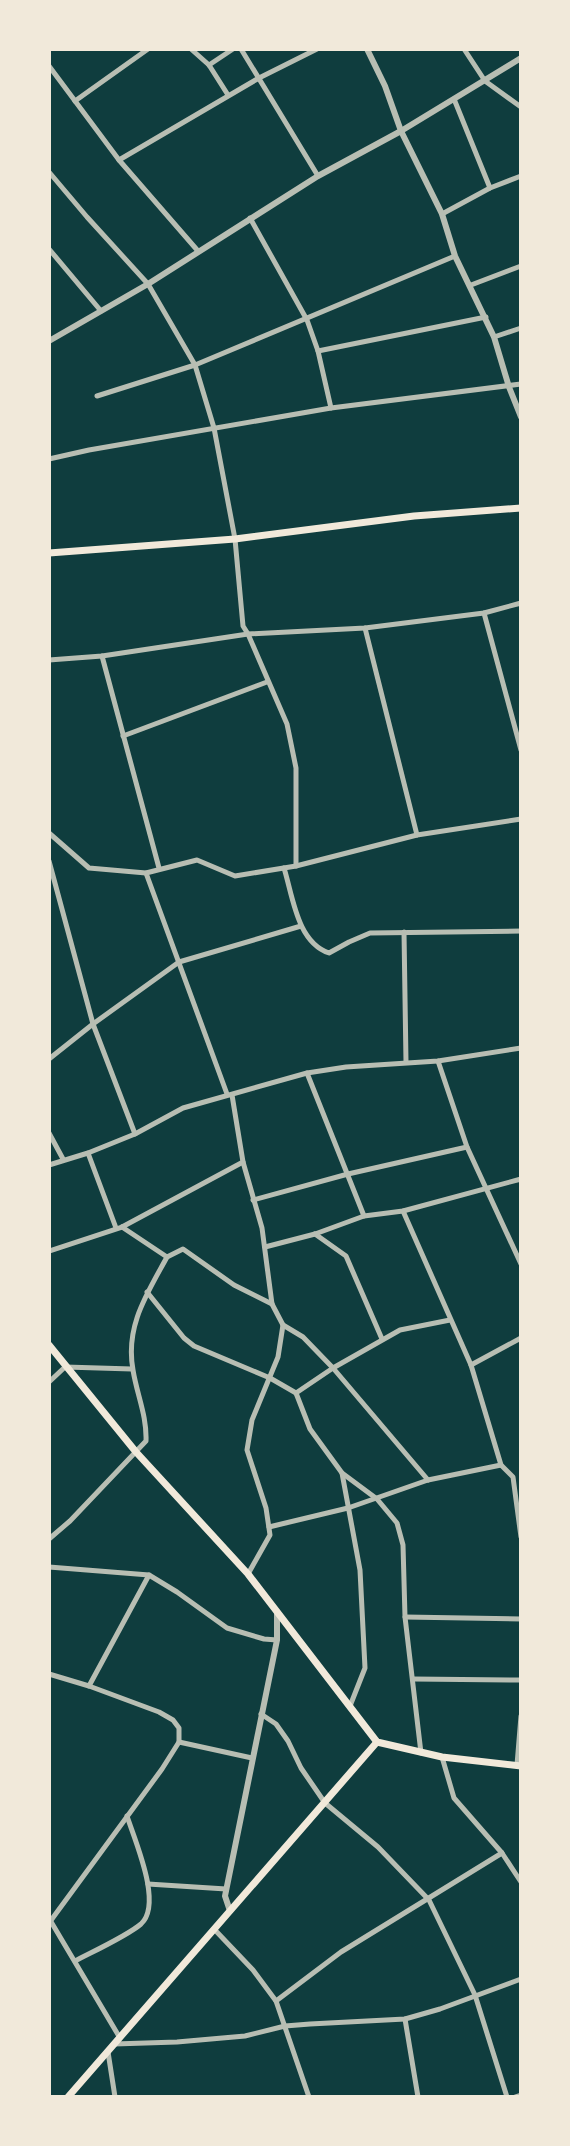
<svg xmlns="http://www.w3.org/2000/svg" width="570" height="2146" viewBox="0 0 570 2146" font-family="Ubuntu,sans-serif">
  <style>
    .lines { fill: none; stroke-linecap: round; stroke-linejoin: round }
    .minor { stroke: #b8beb3; stroke-width: 5 }
    .tertiary { stroke: #b8beb3; stroke-width: 6 }
    .secondary { stroke: #f1e9da; stroke-width: 7 }
  </style>
  <rect width="100%" height="100%" fill="#0f3d3e"/>
  <g class="lines">
    <!-- minor -->
    <g class="minor">
      <polyline points="191,49 209,65 228,95"/>
      <polyline points="241,49 318,176"/>
      <polyline points="464,49 485,81 521,107"/>
      <polyline points="209,65 233,49"/>
      <polyline points="49,66 119,160 198,251"/>
      <polyline points="454,99 490,188"/>
      <polyline points="75,101 148,49"/>
      <polyline points="119,160 259,78 317,49"/>
      <polyline points="49,172 87,217 148,284 195,365 214,428 235,539 243,626 248,634 287,724 296,768 296,866"/>
      <polyline points="442,214 490,188 521,176"/>
      <polyline points="250,218 307,320 318,351 331,408"/>
      <polyline points="49,249 101,311"/>
      <polyline points="471,285 521,266"/>
      <polyline points="494,337 521,328"/>
      <polyline points="318,351 486,317"/>
      <polyline points="97,396 195,365 455,256"/>
      <polyline points="49,459 89,450 331,408 521,384"/>
      <polyline points="484,613 521,750"/>
      <polyline points="365,628 417,835"/>
      <polyline points="102,656 159,868"/>
      <polyline points="49,660 102,656 248,634 365,628 484,613 521,603"/>
      <polyline points="123,736 267,682"/>
      <polyline points="49,833 89,868 146,873 197,860 235,876 296,866 417,835 521,819"/>
      <polyline points="49,861 93,1024 135,1134"/>
      <path d="M284,868C293,897 297,942 329,953L349,942L370,933L521,931"/>
      <polyline points="146,873 227,1094"/>
      <polyline points="404,932 406,1062"/>
      <polyline points="49,1059 93,1024 179,962 301,926"/>
      <polyline points="438,1061 467,1147 521,1264"/>
      <polyline points="307,1073 364,1216"/>
      <polyline points="232,1095 243,1162 262,1228 272,1304 283,1325 278,1357 252,1420 247,1450 266,1508 270,1535 248,1574"/>
      <polyline points="49,1133 63,1159"/>
      <polyline points="88,1153 116,1228"/>
      <polyline points="49,1165 88,1153 135,1134 183,1108 307,1073 346,1067 438,1061 521,1048"/>
      <polyline points="253,1200 348,1174 467,1147"/>
      <polyline points="403,1211 471,1365 501,1465 513,1477 521,1537"/>
      <polyline points="122,1227 167,1257 183,1249 234,1285 272,1304"/>
      <polyline points="315,1234 346,1256 382,1339"/>
      <polyline points="265,1247 315,1234 364,1216 403,1211 521,1179"/>
      <polyline points="49,1251 122,1227 243,1162"/>
      <polyline points="147,1292 184,1338 194,1346 270,1378 296,1393 310,1429 342,1473 377,1499 397,1523 403,1545 405,1617 421,1753"/>
      <polyline points="283,1325 303,1337 333,1368 428,1480"/>
      <polyline points="471,1365 521,1338"/>
      <polyline points="49,1382 65,1367 132,1369"/>
      <polyline points="296,1393 333,1368 400,1330 450,1320"/>
      <polyline points="342,1473 360,1570 365,1668 350,1706"/>
      <polyline points="269,1527 348,1508 428,1480 501,1465"/>
      <path d="M49,1539L70,1521L146,1441C147,1416 137,1395 133,1370C125,1326 147,1294 167,1257"/>
      <polyline points="49,1567 149,1575 177,1592 227,1628 264,1639 277,1640"/>
      <polyline points="405,1617 521,1619"/>
      <polyline points="49,1674 89,1686 159,1712 173,1720 179,1728 179,1742 162,1769 49,1923"/>
      <polyline points="413,1679 521,1680"/>
      <polyline points="89,1686 149,1575"/>
      <polyline points="261,1714 276,1724 288,1741 301,1768 325,1803 378,1847 429,1900 475,1995 507,2097"/>
      <polyline points="179,1742 252,1758"/>
      <polyline points="442,1757 454,1798 502,1853 521,1882"/>
      <polyline points="517,1765 521,1716"/>
      <polyline points="148,1884 226,1889"/>
      <polyline points="50,1920 120,2038"/>
      <polyline points="214,1929 253,1970 276,2001 309,2097"/>
      <path d="M75,1961C92,1952 127,1936 141,1924C163,1904 135,1841 127,1816"/>
      <polyline points="276,2001 341,1952 502,1853"/>
      <polyline points="405,2019 418,2097"/>
      <polyline points="114,2044 177,2042 245,2036 285,2026 310,2024 405,2019 440,2009 521,1979"/>
      <polyline points="108,2052 115,2097"/>
      <polyline points="515,2097 521,2095"/>
    </g>
    <!-- tertiary -->
    <g class="tertiary">
      <polyline points="367,49 385,86 401,131 442,214 455,256 494,337 509,387 521,417"/>
      <polyline points="49,341 148,284 318,176 401,131 521,58"/>
      <polyline points="230,1911 225,1896 277,1640 277,1614"/>
    </g>
    <!-- secondary -->
    <g class="secondary">
      <polyline points="49,553 235,539 414,516 521,508"/>
      <polyline points="49,1345 136,1452 248,1574 377,1742 442,1757 521,1766"/>
      <polyline points="68,2097 377,1742"/>
    </g>
  </g>
  <!-- border -->
  <rect width="570" height="2146" fill="none" stroke="#f1e9da" stroke-width="102"/>
</svg>
